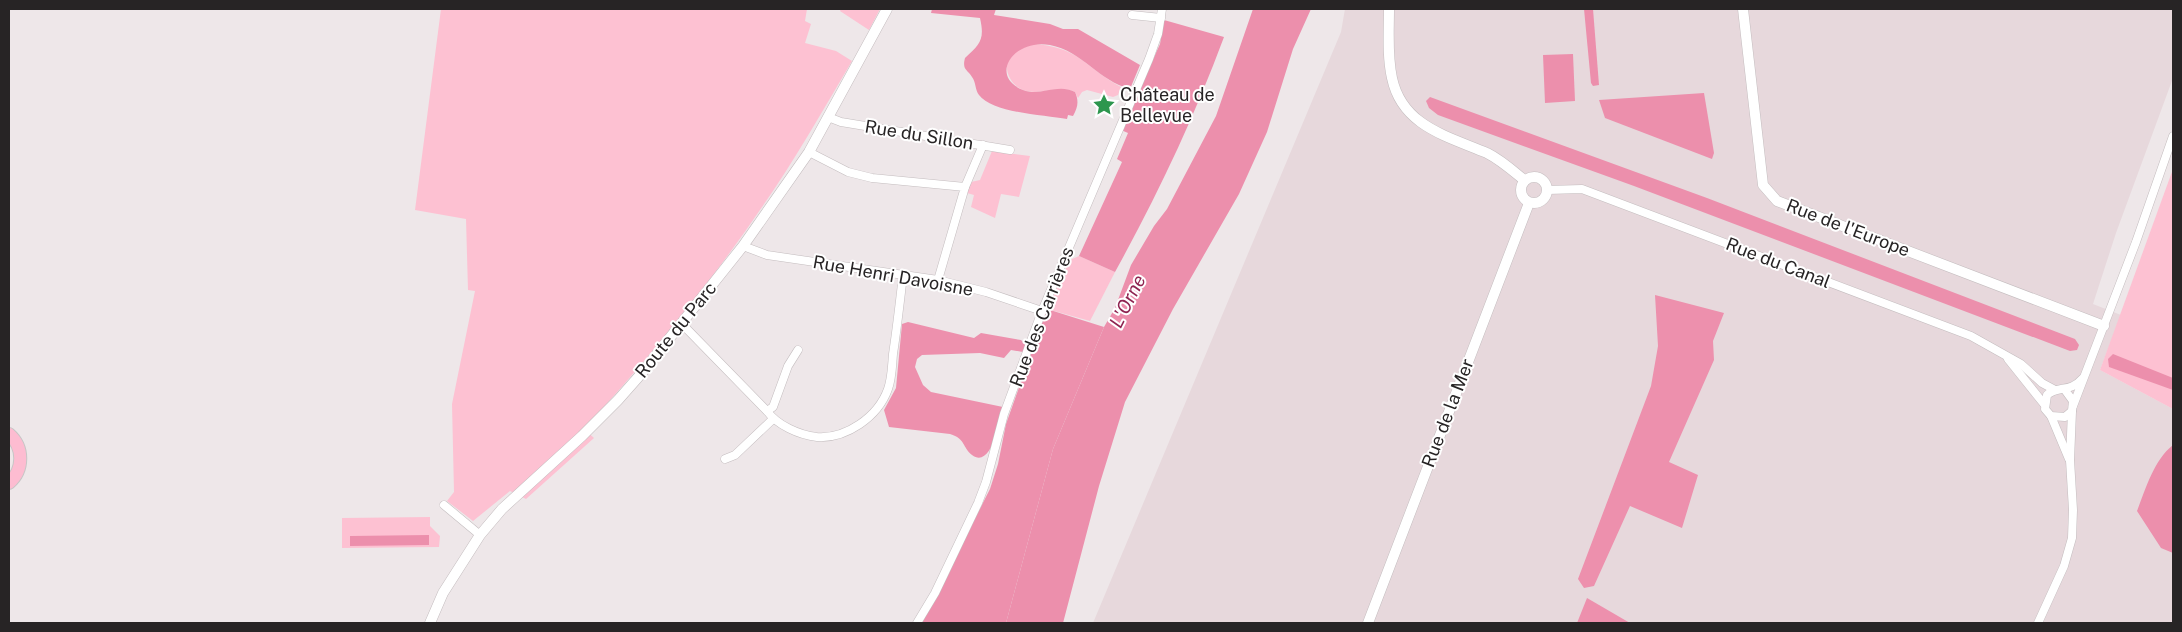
<svg xmlns="http://www.w3.org/2000/svg" width="2182" height="632" viewBox="0 0 2182 632" font-family="'Public Sans',sans-serif">
  <style>
    .built { fill: #e7d8dc }
    .green { fill: #fdc1d2 }
    .forest { fill: #ed90ad }
    .water { fill: #ec8fac }
    .lines { fill: none; stroke-linecap: round; stroke-linejoin: round }
    .minor-casing { stroke: #c4bdbf; stroke-width: 9 }
    .tertiary-casing { stroke: #c4bdbf; stroke-width: 11 }
    .primary-casing { stroke: #c7c6c6; stroke-width: 14 }
    .minor { stroke: #fff; stroke-width: 8 }
    .tertiary { stroke: #fff; stroke-width: 10 }
    .primary { stroke: #fdbcd1; stroke-width: 12 }
    .labels { text-anchor: middle; stroke-width: 4; stroke-linejoin: round; paint-order: stroke }
    .poi-label { font-size: 18px; fill: #272425; stroke: #fff; text-anchor: start }
    .street-label { font-size: 18px; fill: #272425; stroke: #fff }
    .water-label { font-size: 19px; font-style: italic; fill: #8f2451; stroke: #fff }
  </style>
  <rect width="100%" height="100%" fill="#eee7e9"/>
  <!-- built -->
  <polygon class="built" points="1345,9 2173,9 2173,78 2116,233 2093,304 2121,315 2100,370 2173,409 2173,623 1093,623 1341,32"/>
  <!-- green -->
  <g class="green">
    <path d="M441,9H807L805,21L811,24L805,43L836,51L852,61C823,110 795,160 762,207C709,285 648,359 584,429L594,438L526,499L510,491L473,521L447,501L454,492L452,404L475,291L468,290L466,219L415,210Z"/>
    <polygon points="841,9 880,9 869,30 840,11"/>
    <path d="M1031,44C1079,46 1084,67 1121,87L1118,95L1113,97L1087,90L1082,92L1078,98L1075,92C1057,83 1038,98 1021,89C1008,83 1001,63 1013,53C1018,49 1026,47 1031,44Z"/>
    <polygon points="992,151 1030,156 1019,197 1001,194 995,218 971,207 974,195 967,193 971,182 980,180"/>
    <polygon points="2173,169 2173,409 2100,370"/>
    <polygon points="1079,256 1115,272 1090,321 1047,309 1070,260"/>
    <polygon points="430,517 430,526 440,536 439,547 342,548 342,518"/>
  </g>
  <!-- forest -->
  <g class="forest">
    <path d="M932,9H996L994,15L1050,24L1063,29H1078L1140,65L1130,89C1099,81 1082,51 1050,45C1014,38 988,76 1023,90C1040,97 1057,83 1075,92C1079,101 1078,107 1073,116L1068,115L1067,119C1045,115 992,113 979,95C975,90 976,82 972,77C967,69 962,70 965,58C980,44 985,40 980,18L931,13Z"/>
    <path d="M1164,20L1224,37C1193,120 1158,194 1115,272L1079,256L1122,162L1117,159L1128,133L1121,130L1160,44Z"/>
    <polygon points="1655,295 1724,313 1713,341 1714,360 1669,462 1698,475 1682,528 1630,506 1594,586 1584,588 1578,579 1651,386 1658,346"/>
    <polygon points="1047,309 1104,327 1053,449 1006,623 922,623 990,489 998,464 1006,424"/>
    <path d="M908,322L974,338L981,333L1021,340L1026,345L1023,352L1011,350L1004,358L980,353L922,355L917,359L915,367L923,385L931,392L1003,407C1001,417 992,470 972,455C962,447 966,439 950,434L889,427L884,410L896,388L902,324Z"/>
    <polygon points="1587,598 1630,623 1577,623"/>
  </g>
  <!-- water -->
  <g class="water">
    <polygon points="1253,9 1311,9 1293,49 1267,132 1239,194 1173,309 1125,402 1099,486 1063,623 1006,623 1053,449 1104,327 1115,308 1131,265 1154,226 1167,209 1216,116"/>
    <polygon points="1584,9 1593,9 1599,85 1593,86 1591,83"/>
    <polygon points="1573,54 1575,101 1545,103 1543,55"/>
    <polygon points="1704,93 1714,153 1712,159 1605,118 1599,100"/>
    <polygon points="1430,97 1707,198 2075,339 2079,345 2077,350 2070,351 1634,186 1438,115 1429,108 1426,101"/>
    <polygon points="2113,354 2173,378 2173,390 2109,367 2108,359"/>
    <path d="M2173,445V553L2161,548L2137,511C2146,488 2154,460 2173,445Z"/>
    <polygon points="429,535 429,545 350,546 350,536"/>
  </g>
  <g class="lines">
    <defs>
      <g id="minor">
        <polyline points="1132,15 1161,18"/>
        <polyline points="828,117 841,122 1010,150"/>
        <polyline points="809,152 848,172 872,178 965,187 938,280"/>
        <polyline points="965,187 983,145"/>
        <polyline points="1547,190 1582,189 1971,336 2021,364 2042,383 2055,390"/>
        <polyline points="743,246 767,255 938,280 986,292 1042,311"/>
        <path d="M682,324L767,411C777,425 799,435 817,437C846,439 878,417 888,389C892,378 892,365 893,354C897,328 900,301 903,275"/>
        <polyline points="2008,359 2044,404"/>
        <path d="M2065,390L2073,401L2072,411L2065,417L2051,416L2045,409L2047,395C2058,385 2070,393 2082,379"/>
        <polyline points="2073,406 2136,242 2173,136"/>
        <polyline points="767,411 773,407 788,366 798,350"/>
        <polyline points="2051,416 2069,459"/>
        <polyline points="725,459 735,455 773,419"/>
        <polyline points="444,505 480,535"/>
        <polyline points="917,623 935,593 978,503 986,482 1004,414 1042,311 1149,59 1158,34 1162,9"/>
        <polyline points="2038,623 2064,566 2072,538 2073,510 2070,460 2072,411"/>
      </g>
      <g id="tertiary">
        <path d="M1389,9C1389,31 1387,56 1392,78C1402,126 1447,136 1487,153C1501,160 1512,170 1524,180"/>
        <polyline points="1743,9 1763,185 1777,201 2104,326"/>
        <circle cx="1534" cy="190" r="13"/>
        <polyline points="430,623 443,593 480,535 502,509 582,436 618,400 641,374 743,246 809,152 887,9"/>
        <polyline points="1368,623 1529,203"/>
      </g>
      <path id="primary" d="M9,434C24,447 24,470 9,483"/>
    </defs>
    <!-- minor casing -->
    <use href="#minor" class="minor-casing"/>
    <!-- tertiary casing -->
    <use href="#tertiary" class="tertiary-casing"/>
    <!-- primary casing -->
    <use href="#primary" class="primary-casing"/>
    <!-- minor -->
    <use href="#minor" class="minor"/>
    <!-- tertiary -->
    <use href="#tertiary" class="tertiary"/>
    <!-- primary -->
    <use href="#primary" class="primary"/>
  </g>
  <!-- icons -->
  <defs>
    <symbol id="sight-bare" viewBox="-9 -9 18 18"><path d="M0-6L1.8-2.2L6-1.7L2.9 1.2L3.7 5.4L0 3.3L-3.7 5.4L-2.9 1.2L-6-1.7L-1.8-2.2Z" fill="#2d964e" stroke="#fff" stroke-width="2.5" paint-order="stroke"/></symbol>
  </defs>
  <g fill-rule="evenodd">
    <use href="#sight-bare" x="1088" y="89" width="32" height="32"/>
  </g>
  <g class="labels">
    <!-- poi labels -->
    <g class="poi-label">
      <text x="1120" y="101">Château de<tspan x="1120" dy="21">Bellevue</tspan></text>
    </g>
    <!-- street labels -->
    <g class="street-label">
      <text transform="translate(919 135) rotate(9)" y="6">Rue du Sillon</text>
      <text transform="translate(1848 228) rotate(21)" y="6">Rue de l'Europe</text>
      <text transform="translate(1778 263) rotate(21)" y="6">Rue du Canal</text>
      <text transform="translate(893 276) rotate(10)" y="6">Rue Henri Davoisne</text>
      <text transform="translate(1042 317) rotate(-69)" y="6">Rue des Carrières</text>
      <text transform="translate(676 330) rotate(-51)" y="6">Route du Parc</text>
      <text transform="translate(1448 413) rotate(-69)" y="6">Rue de la Mer</text>
    </g>
    <!-- water labels -->
    <g class="water-label">
      <text transform="translate(1127 301) rotate(-63)" y="7">L'Orne</text>
    </g>
  </g>
  <!-- border -->
  <rect width="2182" height="632" fill="none" stroke="#272425" stroke-width="20"/>
</svg>
